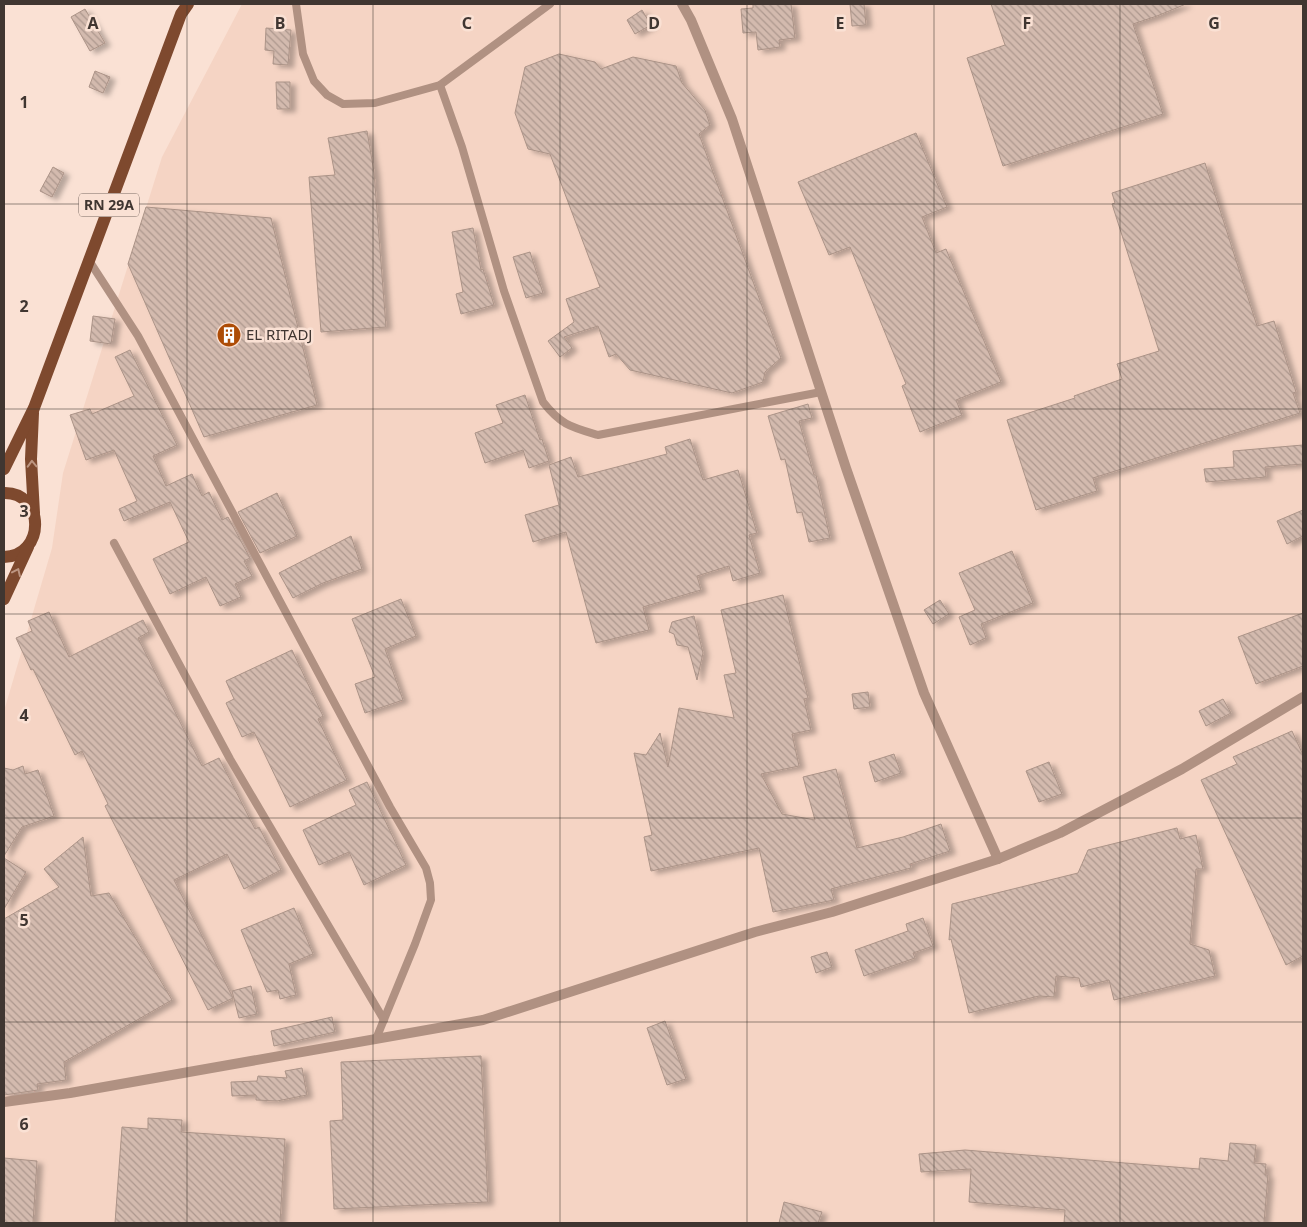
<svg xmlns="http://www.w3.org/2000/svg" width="1307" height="1227" viewBox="0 0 1307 1227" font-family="'Noto Sans',sans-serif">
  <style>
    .built { fill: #f5d4c4 }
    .building { fill: url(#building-back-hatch); stroke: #ab9387; filter: url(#shadow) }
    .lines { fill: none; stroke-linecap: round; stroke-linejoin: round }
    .lane { stroke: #b09182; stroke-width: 8 }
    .street { stroke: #b09182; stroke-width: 10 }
    .primary { stroke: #7e492e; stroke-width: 12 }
    .oneway { stroke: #bc9581 }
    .grid { fill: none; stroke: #403631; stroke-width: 1; stroke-opacity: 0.55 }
    .labels { text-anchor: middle; stroke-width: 5; stroke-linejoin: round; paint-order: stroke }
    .shield { fill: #fae1d4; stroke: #786962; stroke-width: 1 }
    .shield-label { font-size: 14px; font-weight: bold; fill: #403631 }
    .poi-label { font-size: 15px; fill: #403631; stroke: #fae1d4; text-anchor: start }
    .grid-label { font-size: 16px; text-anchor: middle; font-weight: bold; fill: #403631; stroke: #fae1d4; stroke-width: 5; stroke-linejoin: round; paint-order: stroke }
  </style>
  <defs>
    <pattern id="building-back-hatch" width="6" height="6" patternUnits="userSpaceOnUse" patternTransform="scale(1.25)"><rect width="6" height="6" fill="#d3baae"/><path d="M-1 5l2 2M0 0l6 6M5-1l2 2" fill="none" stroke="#ad988e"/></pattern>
    <filter id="shadow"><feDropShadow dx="5.5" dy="3" stdDeviation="2.5" flood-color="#0004"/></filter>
  </defs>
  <rect width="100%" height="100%" fill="#fae1d4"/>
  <!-- built -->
  <polygon class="built" points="242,4 1303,4 1303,1223 4,1223 4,711 52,548 63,473 162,157"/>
  <!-- building -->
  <g class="building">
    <polygon points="753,4 791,4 795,38 779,40 780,47 758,50 756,32 743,33 741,9 753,8"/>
    <polygon points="850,4 864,4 866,25 852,26"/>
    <polygon points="991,4 1186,4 1157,16 1133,24 1163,114 1003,166 967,58 1005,45"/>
    <polygon points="85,9 105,43 90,51 71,17"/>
    <polygon points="642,10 651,25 635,34 627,20"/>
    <polygon points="266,28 291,30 288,65 273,64 274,51 265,50"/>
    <polygon points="559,54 595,62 601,69 633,57 676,66 682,83 705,110 710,125 699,134 781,358 765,372 763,382 732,393 630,370 616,354 609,357 598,326 564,337 572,348 560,357 548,341 574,322 566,299 600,287 550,154 528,149 515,113 525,67"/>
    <polygon points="95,71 110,77 103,93 89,87"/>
    <polygon points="276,82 290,82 290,109 277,109"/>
    <polygon points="367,131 374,172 386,327 321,332 309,177 335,175 328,138"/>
    <polygon points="916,133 947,207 922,217 936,253 946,249 1001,382 956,400 962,415 920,432 902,386 906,384 850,247 829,255 798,182"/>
    <polygon points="1205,163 1257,326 1274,321 1296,392 1293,393 1300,413 1093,478 1097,491 1036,510 1007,420 1075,398 1074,396 1122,379 1117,364 1159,351 1112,204 1115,203 1112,193"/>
    <polygon points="53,167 64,173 52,197 40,191"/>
    <polygon points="146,207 271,218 317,405 204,437 128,264"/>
    <polygon points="473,228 481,270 483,269 494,305 461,314 456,294 463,292 452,232"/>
    <polygon points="530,252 543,293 526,298 513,257"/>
    <polygon points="93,316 115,319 111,344 90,341"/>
    <polygon points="130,350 177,445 153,456 166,486 192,474 202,496 209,492 222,520 228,517 250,558 244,561 252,576 235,584 241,597 220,606 206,577 170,594 153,559 189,542 170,502 124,521 119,509 137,501 114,450 86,460 70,415 90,409 92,414 134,396 115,357"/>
    <polygon points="525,395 540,440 542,439 549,461 529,468 523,450 485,463 475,433 503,423 496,405"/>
    <polygon points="808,404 812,418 799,421 814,475 816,475 830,538 809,542 802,512 797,513 785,459 781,460 768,416"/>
    <polygon points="690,439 703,480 738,470 757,533 749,535 760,573 733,581 729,566 697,576 701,590 643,607 649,630 596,643 566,532 533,542 525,515 559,505 549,465 571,457 578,477 667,454 665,447"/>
    <polygon points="1303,445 1303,464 1265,467 1266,477 1206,482 1204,469 1234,467 1233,451"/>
    <polygon points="277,493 297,536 260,553 238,512"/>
    <polygon points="1303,510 1303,536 1287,544 1277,521"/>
    <polygon points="351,536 362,569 323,583 293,598 279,573"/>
    <polygon points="1012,551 1033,603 981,624 986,638 970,645 959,617 975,610 959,573"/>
    <polygon points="783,595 808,698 804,699 811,730 792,734 799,766 761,774 782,814 815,820 803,777 836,769 857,848 903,837 941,824 950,851 910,864 911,868 831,889 834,900 773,912 759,848 651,871 644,837 652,835 634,753 646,755 660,733 668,767 679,708 734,718 724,675 736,673 721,610"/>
    <polygon points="401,599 416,636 385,649 403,700 365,713 355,684 375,677 352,619"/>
    <polygon points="940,600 949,614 933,624 924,610"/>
    <polygon points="49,612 69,657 143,620 149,632 138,638 202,766 219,758 255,829 259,827 281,870 244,889 227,854 174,880 233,998 208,1010 105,806 108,804 82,751 75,755 33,669 31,670 16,638 32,631 28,621"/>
    <polygon points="1303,613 1303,666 1256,684 1238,637"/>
    <polygon points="694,616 703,653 697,680 688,647 677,645 674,634 669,632 672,622"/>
    <polygon points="292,650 323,716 318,719 347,780 290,807 254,732 242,737 226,703 234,699 226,681"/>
    <polygon points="868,692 870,707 854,709 852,694"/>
    <polygon points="1223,699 1231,713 1206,726 1199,711"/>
    <polygon points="1292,731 1303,755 1303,956 1286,965 1201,780 1237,764 1233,757"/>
    <polygon points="894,754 901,773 875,782 869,762"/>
    <polygon points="1049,762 1062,794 1039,802 1026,771"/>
    <polygon points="23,766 25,774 38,770 54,816 22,827 4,856 4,768 13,770"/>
    <polygon points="367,782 406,865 364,885 349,852 319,865 303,830 356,805 349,790"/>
    <polygon points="1177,828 1180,839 1196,835 1203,869 1196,869 1190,944 1209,950 1215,976 1114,1000 1109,980 1081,987 1079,978 1056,976 1054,997 1039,996 969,1013 951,939 949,940 952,904 1078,873 1088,850"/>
    <polygon points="83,837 91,896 109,893 172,1000 64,1062 66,1080 37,1084 38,1090 4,1095 4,919 59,887 44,869"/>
    <polygon points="4,858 26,872 4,909"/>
    <polygon points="294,908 313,954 289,964 296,995 280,999 278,990 267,992 241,930"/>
    <polygon points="923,918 933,946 913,953 915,958 864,976 855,950 908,931 906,924"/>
    <polygon points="827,952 832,967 816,973 811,957"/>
    <polygon points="251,986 257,1014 239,1018 232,991"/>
    <polygon points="332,1017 335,1032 274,1046 271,1031"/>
    <polygon points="665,1021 686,1079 667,1085 647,1028"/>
    <polygon points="481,1056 488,1202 334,1209 330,1121 343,1120 341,1062"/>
    <polygon points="302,1068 307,1095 277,1101 256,1100 256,1095 232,1096 231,1082 257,1081 258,1076 287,1078 285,1071"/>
    <polygon points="148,1118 182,1120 181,1132 285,1139 280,1223 115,1223 122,1127 148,1129"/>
    <polygon points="1230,1143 1256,1145 1254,1163 1266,1164 1265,1175 1268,1175 1264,1223 1064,1223 1065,1210 969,1202 971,1169 921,1172 919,1154 965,1150 1199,1169 1200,1158 1228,1161"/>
    <polygon points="4,1158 37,1161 33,1223 4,1223"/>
    <polygon points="784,1202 822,1212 818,1223 779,1223"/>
  </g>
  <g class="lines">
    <!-- lane -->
    <g class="lane">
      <polyline points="296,4 303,54 314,81 327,95 343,104 375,103 440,85 550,4"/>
      <path d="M440,85L462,147L504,291L543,402C561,425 571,427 598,435L821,392"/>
      <polyline points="88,259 138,336 390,807 426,868 430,883 431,900 415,944 376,1039"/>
      <polyline points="114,543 230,759 384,1020"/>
    </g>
    <!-- street -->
    <g class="street">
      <polyline points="682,4 691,20 732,119 846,468 924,693 998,859"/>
      <polyline points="4,1102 70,1093 483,1020 755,932 832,912 998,859 1060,833 1182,769 1303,697"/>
    </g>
    <!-- primary -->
    <g class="primary">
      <polyline points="33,413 31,459 34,513"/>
      <polyline points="4,469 34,408 181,14 188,4"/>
      <path d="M4,493C45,492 46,556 4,557"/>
      <polyline points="4,599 28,547"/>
    </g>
  </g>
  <!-- one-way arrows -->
  <defs><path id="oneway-chevron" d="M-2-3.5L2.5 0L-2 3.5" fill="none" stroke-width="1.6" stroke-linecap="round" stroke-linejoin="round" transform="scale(1.25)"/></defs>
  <g class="oneway">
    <use href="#oneway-chevron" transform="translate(32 464) rotate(-92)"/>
    <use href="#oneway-chevron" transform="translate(17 572) rotate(-65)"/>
  </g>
  <!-- grid -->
  <path class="grid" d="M187,4V1223M373,4V1223M560,4V1223M747,4V1223M934,4V1223M1120,4V1223M4,204H1303M4,409H1303M4,614H1303M4,818H1303M4,1022H1303"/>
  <!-- icons -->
  <defs>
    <symbol id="building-disc" viewBox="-11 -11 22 22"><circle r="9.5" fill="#ad4c06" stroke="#fae1d4"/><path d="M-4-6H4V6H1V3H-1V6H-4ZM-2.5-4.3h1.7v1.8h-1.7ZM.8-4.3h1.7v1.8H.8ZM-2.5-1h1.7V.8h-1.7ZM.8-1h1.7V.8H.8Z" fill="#fff"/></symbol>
  </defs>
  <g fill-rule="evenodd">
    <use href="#building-disc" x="215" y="321" width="28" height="28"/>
  </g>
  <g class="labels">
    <!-- shield labels -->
    <rect class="shield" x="79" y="193.5" width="60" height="23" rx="4"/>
    <g class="shield-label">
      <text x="109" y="210">RN 29A</text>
    </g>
    <!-- poi labels -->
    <g class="poi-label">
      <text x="246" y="340">EL RITADJ</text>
    </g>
  </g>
  <g class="grid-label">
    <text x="93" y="29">A</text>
    <text x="280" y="29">B</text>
    <text x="467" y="29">C</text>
    <text x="654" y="29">D</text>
    <text x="840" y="29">E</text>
    <text x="1027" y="29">F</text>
    <text x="1214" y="29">G</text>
    <text x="24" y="108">1</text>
    <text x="24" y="312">2</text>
    <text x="24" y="517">3</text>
    <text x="24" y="721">4</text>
    <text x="24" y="926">5</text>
    <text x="24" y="1130">6</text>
  </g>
  <!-- border -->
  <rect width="1307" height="1227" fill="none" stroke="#403631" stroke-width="10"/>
</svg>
